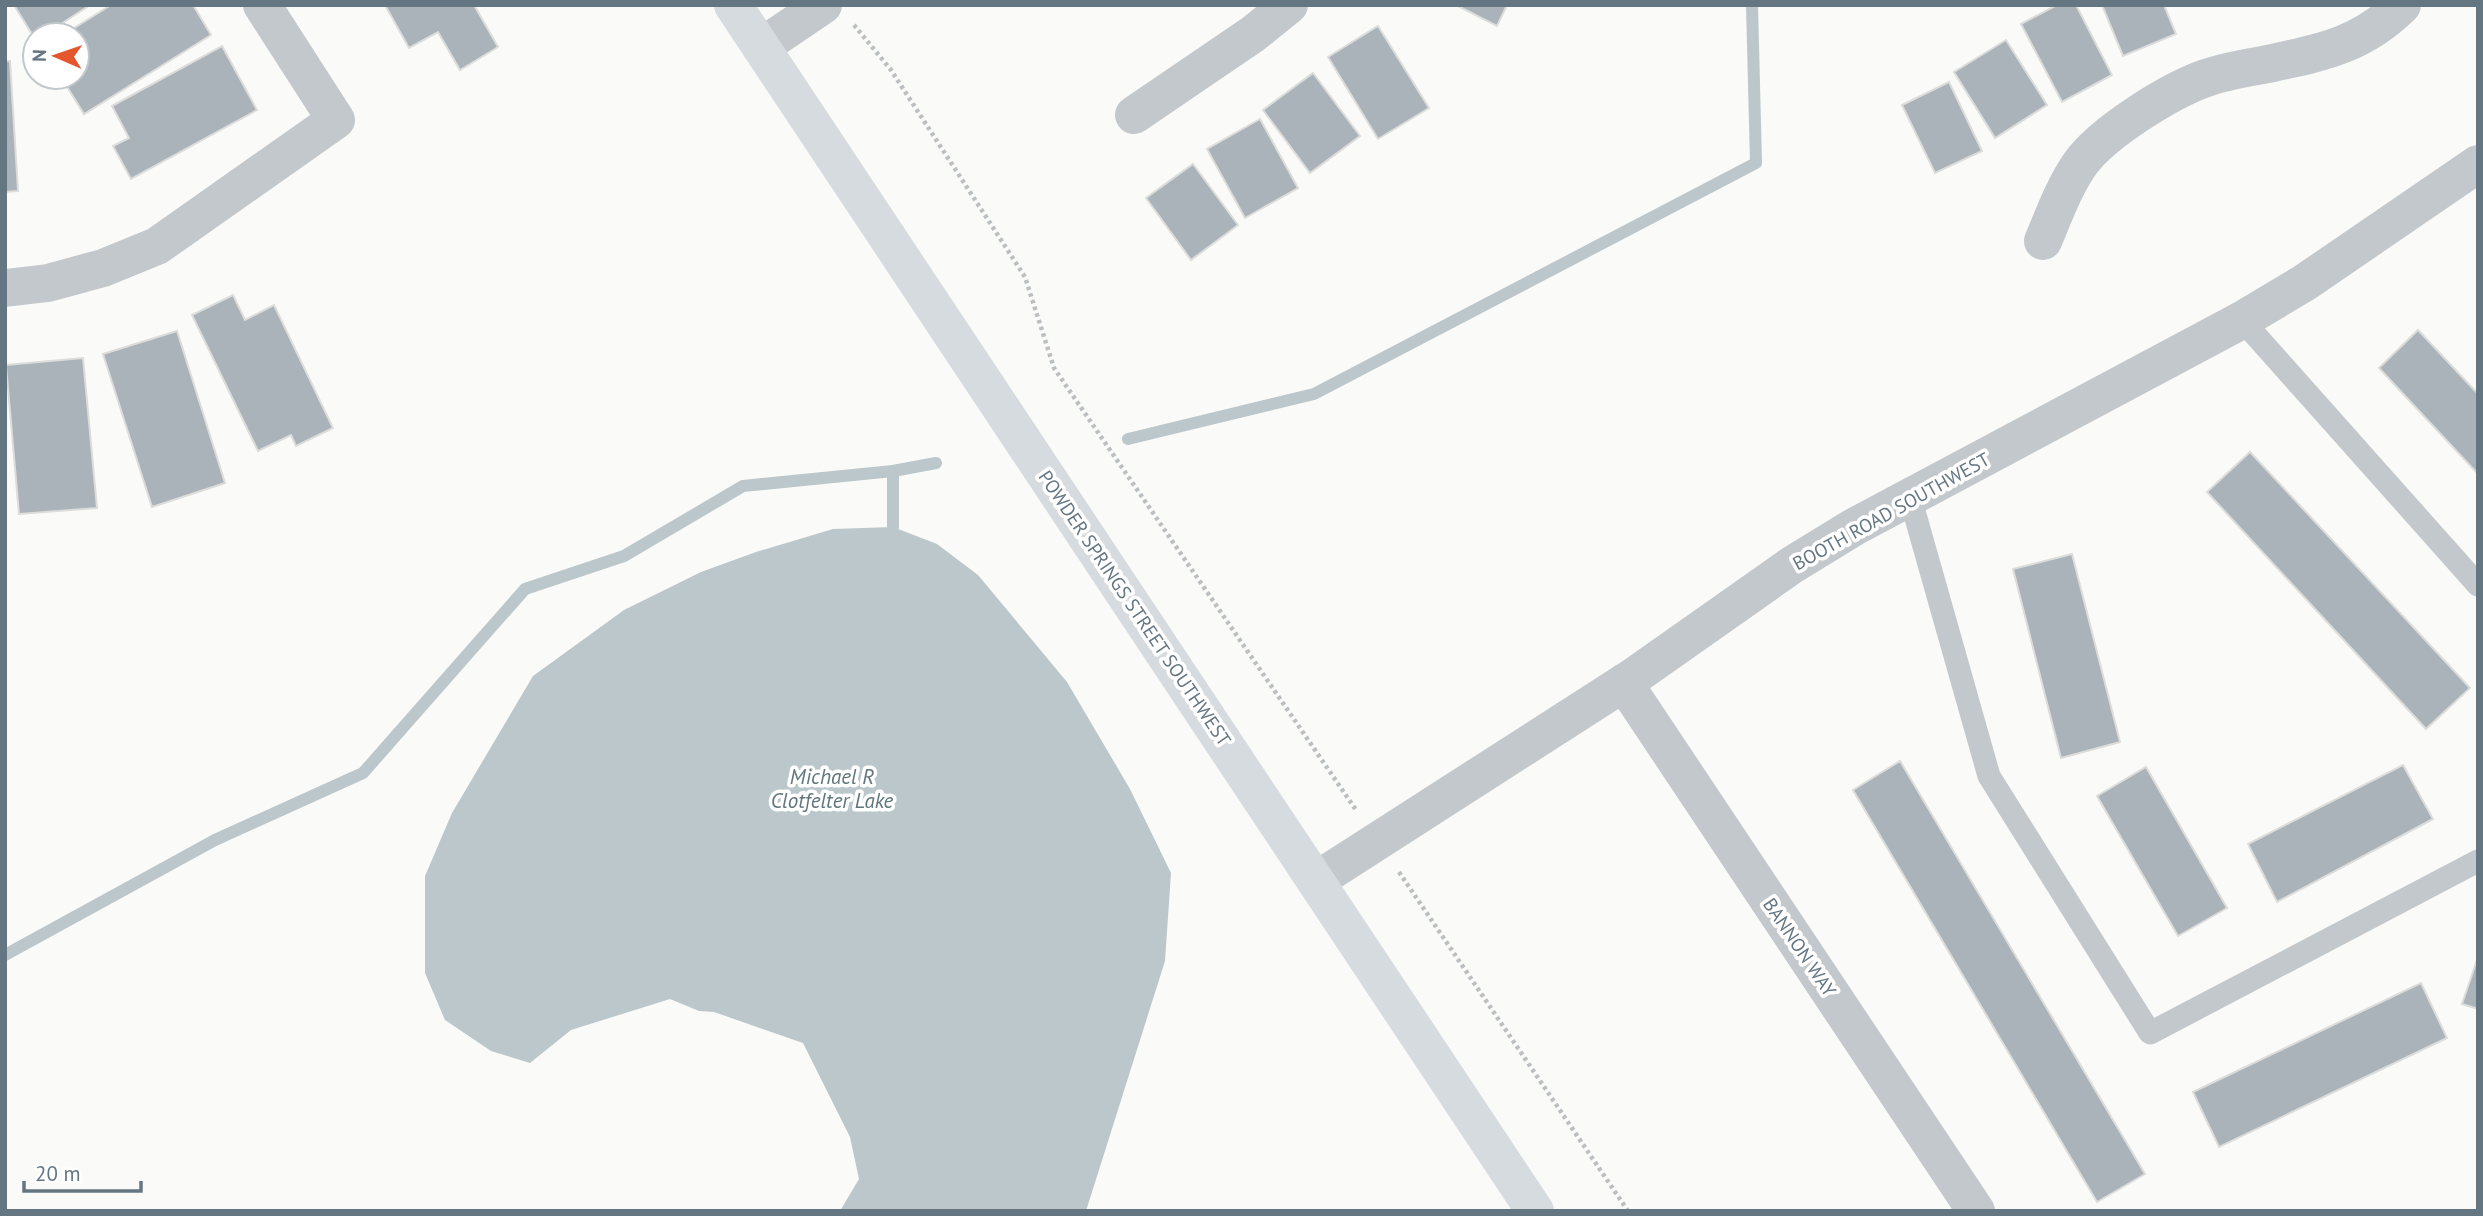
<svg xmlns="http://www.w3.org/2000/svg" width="2483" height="1216" viewBox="0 0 2483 1216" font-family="'PT Sans',sans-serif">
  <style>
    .water { fill: #bbc7cb }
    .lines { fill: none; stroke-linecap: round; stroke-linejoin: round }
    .stream { stroke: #bbc7cb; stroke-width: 12 }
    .building { fill: #aab3b9; stroke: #dcdcda; stroke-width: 2 }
    .path { stroke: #bbbfc2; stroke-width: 4.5; stroke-dasharray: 3.5 3.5; stroke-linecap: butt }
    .lane { stroke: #c3c8cc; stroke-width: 23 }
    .street { stroke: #c3c8cc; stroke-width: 38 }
    .primary { stroke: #d6dbdf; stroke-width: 38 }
    .labels { text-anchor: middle; stroke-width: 7; stroke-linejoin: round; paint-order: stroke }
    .street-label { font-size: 19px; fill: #657683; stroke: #fff }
    .water-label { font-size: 21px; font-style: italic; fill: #60757c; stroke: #fff }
  </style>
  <rect width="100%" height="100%" fill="#fafaf8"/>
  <!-- water -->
  <polygon class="water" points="893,527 937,544 978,575 1067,682 1130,789 1171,873 1165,961 1086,1211 840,1211 859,1179 850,1137 803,1043 714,1012 699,1011 670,999 571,1030 530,1063 491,1051 445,1020 425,973 425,876 452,813 533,676 624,610 701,572 756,552 833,529"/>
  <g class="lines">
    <!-- stream -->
    <g class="stream">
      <polyline points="1128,439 1314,394 1756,163 1752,5"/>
      <polyline points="893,527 893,471 936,463"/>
      <polyline points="5,955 215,840 363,773 525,589 624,556 743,486 893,471"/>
    </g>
  </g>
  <!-- building -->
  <g class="building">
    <polygon points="14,5 90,5 44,35 35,35 35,39"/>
    <polygon points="111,5 193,5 211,35 84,114 61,77 77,77 77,35 63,35"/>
    <polygon points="385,5 474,5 498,47 460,70 438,32 409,48"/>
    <polygon points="1456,5 1507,5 1497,26"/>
    <polygon points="2057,5 2076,5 2112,75 2062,102 2021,24"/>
    <polygon points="2102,5 2164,5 2176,34 2123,56"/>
    <polygon points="1378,26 1429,108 1378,139 1328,57"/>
    <polygon points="2006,40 2047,105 1995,138 1954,72"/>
    <polygon points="222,46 257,110 131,179 113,146 129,138 112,106"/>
    <polygon points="5,61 10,61 18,191 5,192"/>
    <polygon points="1313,73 1360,136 1310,173 1263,110"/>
    <polygon points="1949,82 1982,151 1935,173 1902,105"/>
    <polygon points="1260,119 1298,188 1245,218 1207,149"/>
    <polygon points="1193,164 1238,225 1191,260 1146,198"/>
    <polygon points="233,295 245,320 274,305 333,428 296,446 291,435 258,451 192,315"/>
    <polygon points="2418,330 2478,394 2478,474 2379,368"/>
    <polygon points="177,331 225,483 152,507 103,354"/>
    <polygon points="83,358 97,508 19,514 6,365"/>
    <polygon points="2250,452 2470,688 2426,729 2207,492"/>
    <polygon points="2072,554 2120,742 2061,758 2013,569"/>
    <polygon points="1900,761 2145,1174 2097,1202 1853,790"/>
    <polygon points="2403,765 2433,819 2277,902 2248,844"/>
    <polygon points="2146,767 2227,908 2178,936 2097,796"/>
    <polygon points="2478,957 2478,1009 2462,1004"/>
    <polygon points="2421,983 2447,1038 2219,1147 2193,1092"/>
  </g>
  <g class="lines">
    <!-- path -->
    <g class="path">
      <polyline points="854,25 891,70 1025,277 1054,368 1356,810"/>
      <polyline points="1399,872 1628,1211"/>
    </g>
    <!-- lane -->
    <g class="lane">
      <polyline points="2242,320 2478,585"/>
      <polyline points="1910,497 1989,776 2150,1033 2478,861"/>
    </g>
    <!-- street -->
    <g class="street">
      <polyline points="761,47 823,5"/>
      <polyline points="1134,115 1253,34 1289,5"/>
      <path d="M2043,241C2054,215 2064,187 2080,164C2102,133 2169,91 2206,78C2224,72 2244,68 2263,65C2318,53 2360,47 2402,5"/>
      <polyline points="5,288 48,283 103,268 157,246 336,120 262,5"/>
      <polyline points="1624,683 1976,1211"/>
      <polyline points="1317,880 1633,677 1792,565 1854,527 2242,320 2304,283 2478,164"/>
    </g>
    <!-- primary -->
    <polyline class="primary" points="733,5 1535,1211"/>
  </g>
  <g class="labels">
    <!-- street labels -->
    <g class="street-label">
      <text transform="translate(1891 511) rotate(-29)" y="7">BOOTH ROAD SOUTHWEST</text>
      <text transform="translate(1135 608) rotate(56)" y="7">POWDER SPRINGS STREET SOUTHWEST</text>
      <text transform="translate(1800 947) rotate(56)" y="7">BANNON WAY</text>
    </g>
    <!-- water labels -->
    <g class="water-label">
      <text x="832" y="784">Michael R<tspan x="832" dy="24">Clotfelter Lake</tspan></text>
    </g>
  </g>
  <!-- border -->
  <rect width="2483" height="1216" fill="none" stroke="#657683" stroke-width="14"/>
  <!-- north arrow -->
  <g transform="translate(56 56) rotate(272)"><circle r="33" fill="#ffffff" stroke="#c1c8cd" stroke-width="2"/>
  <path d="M0-5L12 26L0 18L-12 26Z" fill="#e4572e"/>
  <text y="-10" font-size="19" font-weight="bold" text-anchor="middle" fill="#657683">N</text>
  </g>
  <!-- scale -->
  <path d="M24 1181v10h117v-10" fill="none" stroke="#657683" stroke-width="3.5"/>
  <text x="35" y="1181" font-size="21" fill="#657683" stroke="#ffffff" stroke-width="5" paint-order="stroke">20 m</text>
</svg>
